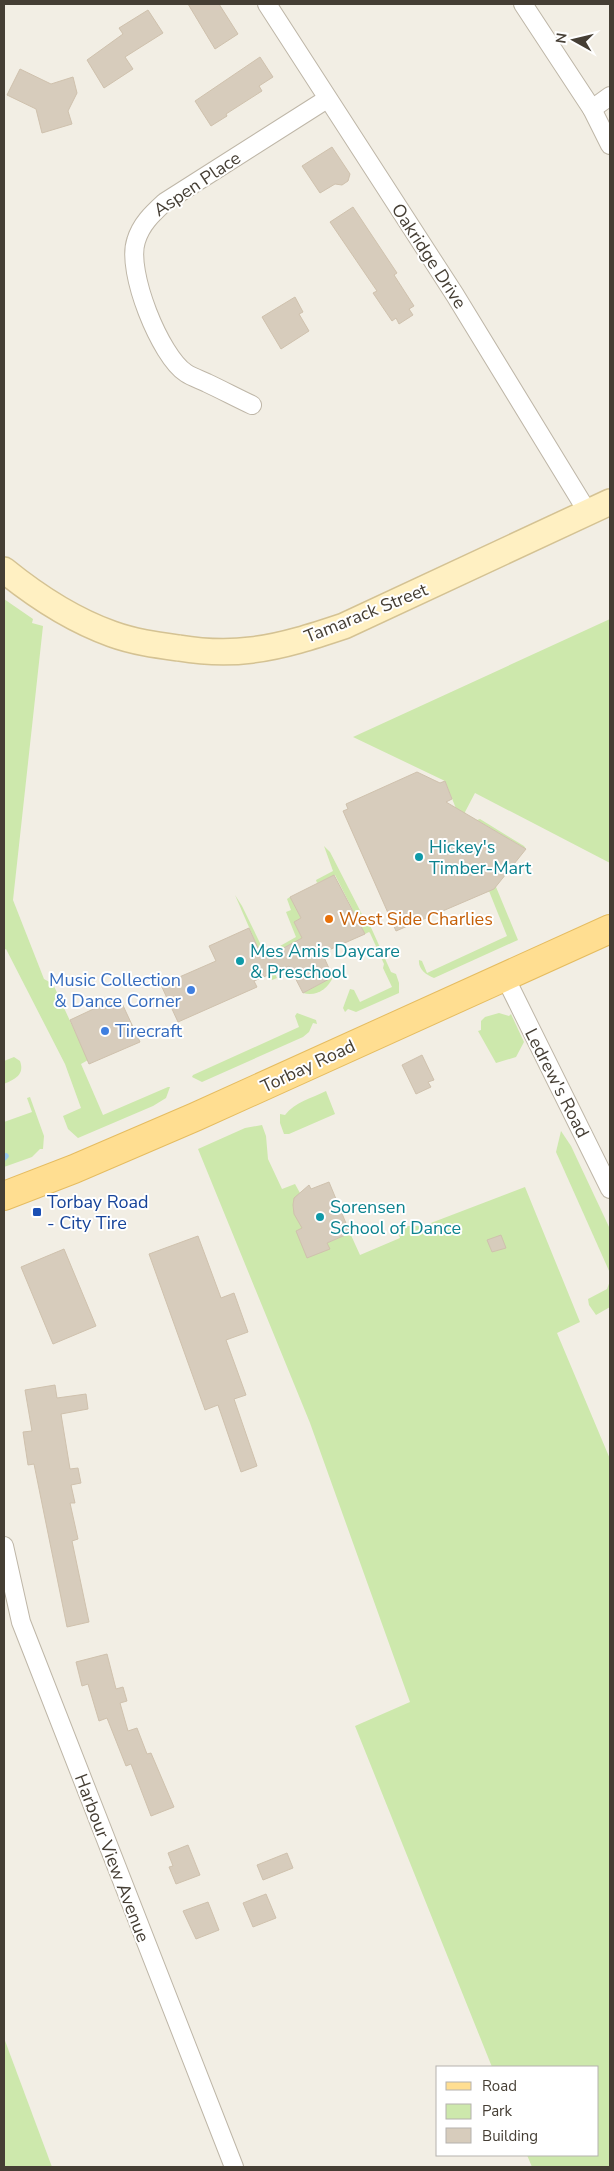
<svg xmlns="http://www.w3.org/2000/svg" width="614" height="2171" viewBox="0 0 614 2171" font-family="'Nunito Sans',sans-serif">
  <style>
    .green { fill: #cde8ac }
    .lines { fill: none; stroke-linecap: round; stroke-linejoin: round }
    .stream { stroke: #9fd0f1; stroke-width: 5.5 }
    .building { fill: #d7ccbc; stroke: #cfc1ad }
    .street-casing { stroke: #beb6a7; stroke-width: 20 }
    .secondary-casing { stroke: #d4c293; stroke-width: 28 }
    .primary-casing { stroke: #e5bc60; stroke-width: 30 }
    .street { stroke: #fff; stroke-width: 18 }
    .secondary { stroke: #fff0c2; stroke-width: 25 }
    .primary { stroke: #ffde91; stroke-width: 28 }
    .culture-dot { fill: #0f9aa8; stroke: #fff; stroke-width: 2 }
    .food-dot { fill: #e8710a; stroke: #fff; stroke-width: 2 }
    .shop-dot { fill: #3f7fe0; stroke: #fff; stroke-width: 2 }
    .transit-dot { fill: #1a4fb4; stroke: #fff; stroke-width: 2 }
    .labels { text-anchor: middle; stroke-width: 4; stroke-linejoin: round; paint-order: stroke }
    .street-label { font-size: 18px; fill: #453e34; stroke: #fff }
    .culture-label { font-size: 18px; fill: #0d838f; stroke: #fff; text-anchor: start }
    .food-label { font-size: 18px; fill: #c56008; stroke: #fff; text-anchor: start }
    .shop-label { font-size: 18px; fill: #366cbe; stroke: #fff; text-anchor: end }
    .transit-label { font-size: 18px; fill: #164399; stroke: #fff; text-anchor: start }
  </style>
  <rect width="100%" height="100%" fill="#f2eee4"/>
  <!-- green -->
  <g class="green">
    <polygon points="4,599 33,619 32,623 43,626 13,900 44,979 53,984 88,1060 81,1064 103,1115 168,1087 170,1087 166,1098 153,1106 78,1138 68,1129 63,1116 81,1108 65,1064 6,949 4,950"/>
    <path d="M610,619V863L475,793L465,812L518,940L434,978C426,975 418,969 419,960L422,961L427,973L507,936L445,781L353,737Z"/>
    <polygon points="480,819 524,846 526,849 477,820"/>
    <polygon points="324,846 330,852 367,924 369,923 391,972 396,974 399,983 399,993 356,1012 348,1009 345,1012 343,1008 350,989 354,990 360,1002 392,987 383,968 384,964 370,933 369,932 365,934 335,875 317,883 316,880 333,871"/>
    <polygon points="235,895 242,906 277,978 272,980"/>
    <polygon points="290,897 301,918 294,922 301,936 310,934 281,949 280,946 296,937 286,912 291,910 287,899"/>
    <path d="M333,977C328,989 316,997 303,993Z"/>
    <polygon points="297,1013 316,1020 317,1024 313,1023 309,1032 303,1037 202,1082 192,1077 193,1075 299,1027 295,1016"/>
    <polygon points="499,1013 509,1016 511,1014 524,1042 516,1057 496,1063 478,1031 481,1030 481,1021 485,1017"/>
    <path d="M14,1057L20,1061C25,1075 15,1079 4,1084V1061Z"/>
    <path d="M326,1091L335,1114L289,1134H284L280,1123V1114L285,1115C295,1102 312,1098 326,1091Z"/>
    <polygon points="30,1097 44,1136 43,1149 40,1149 32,1157 4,1167 4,1122 32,1112 27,1098"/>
    <path d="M262,1125L266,1136L268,1159L282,1189L295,1184L300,1193C286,1205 296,1216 306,1227L297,1231L329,1249L327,1243L350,1233L360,1255L400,1238L398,1233L405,1226H423L525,1187L580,1322L557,1333L610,1459V2167H532L527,2155H598V2067H492L355,1726L410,1702L310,1423L198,1149L245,1128Z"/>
    <polygon points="561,1131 571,1146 610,1229 610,1273 556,1152"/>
    <polygon points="610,1281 610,1307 596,1315 589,1305 588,1299 607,1289"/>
    <polygon points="4,2038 52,2167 4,2167"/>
  </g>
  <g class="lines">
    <!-- stream -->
    <polyline class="stream" points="4,1158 6,1156"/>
  </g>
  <!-- building -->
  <g class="building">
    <polygon points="188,4 219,4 238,34 215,49"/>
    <polygon points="148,10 163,33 125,57 133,69 104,88 87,60 123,34 119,28"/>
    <polygon points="260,57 273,77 259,86 262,91 226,114 227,116 211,126 195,101"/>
    <polygon points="20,69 51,84 73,77 77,93 68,111 72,124 42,133 36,109 7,95"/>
    <polygon points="332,147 350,174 348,181 342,185 335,184 320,193 302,166"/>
    <polygon points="353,207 397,273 394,275 414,306 409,309 413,315 399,324 396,318 392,321 373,293 377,291 330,222"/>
    <polygon points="295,297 303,312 299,314 309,331 281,349 262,317"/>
    <polygon points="417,772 440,783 445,781 452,799 446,802 526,849 494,889 396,931 343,811 348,809 346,804"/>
    <polygon points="334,875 365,934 322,953 333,977 303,993 289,966 254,981 257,987 178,1022 161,985 216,961 209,946 249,928 263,959 302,938 294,922 301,918 290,897"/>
    <polygon points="119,997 140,1042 89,1064 70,1020"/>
    <polygon points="422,1055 434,1080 428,1082 431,1087 416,1094 402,1065"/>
    <polygon points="329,1182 350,1233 327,1243 330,1249 307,1258 296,1231 302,1228 294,1214 293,1205 294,1198 309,1185 311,1189"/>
    <polygon points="501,1235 506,1248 492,1252 487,1240"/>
    <polygon points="198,1236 221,1298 234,1293 248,1332 226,1340 246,1395 234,1399 257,1466 241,1472 218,1405 205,1410 149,1254"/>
    <polygon points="64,1249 96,1326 53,1344 21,1267"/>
    <polygon points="55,1385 57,1398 86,1394 88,1409 61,1414 70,1469 78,1468 81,1483 71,1485 75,1503 70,1503 78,1539 72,1541 89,1622 67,1627 34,1464 28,1465 23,1432 32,1431 25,1390"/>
    <polygon points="107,1654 116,1689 123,1687 127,1701 120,1703 128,1731 137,1728 147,1754 151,1753 174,1807 151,1816 131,1764 126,1766 107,1718 99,1721 88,1684 82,1686 76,1662"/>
    <polygon points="188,1845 200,1875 176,1884 169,1867 173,1866 168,1853"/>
    <polygon points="287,1853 293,1868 263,1880 257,1865"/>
    <polygon points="266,1894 276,1918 253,1927 243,1903"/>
    <polygon points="208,1902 219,1930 196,1939 183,1911"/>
  </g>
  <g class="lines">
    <defs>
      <g id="street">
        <polyline points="267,4 455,295 587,511"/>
        <polyline points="523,4 592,109 610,145"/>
        <polyline points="592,109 610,96"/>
        <path d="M252,405C237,398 222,390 207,383C201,380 192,377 186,373C160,356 126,271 136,241C141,224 152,214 165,202L327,99"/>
        <polyline points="505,977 610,1189"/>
        <polyline points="4,1546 21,1622 234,2167"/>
      </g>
      <path id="secondary" d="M4,570C36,596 73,620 112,634C134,642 157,645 179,648C203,652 228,653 252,650C284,646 314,636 344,626L610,502"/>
      <polyline id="primary" points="4,1196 74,1169 195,1117 610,929"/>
    </defs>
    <!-- street casing -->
    <use href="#street" class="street-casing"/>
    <!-- secondary casing -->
    <use href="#secondary" class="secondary-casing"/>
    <!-- primary casing -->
    <use href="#primary" class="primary-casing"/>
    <!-- street -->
    <use href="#street" class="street"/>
    <!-- secondary -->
    <use href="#secondary" class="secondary"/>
    <!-- primary -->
    <use href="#primary" class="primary"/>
  </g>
  <!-- markers -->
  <g class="culture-dot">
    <circle cx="419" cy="857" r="5"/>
    <circle cx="240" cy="961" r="5"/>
    <circle cx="320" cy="1217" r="5"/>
  </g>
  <circle class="food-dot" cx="329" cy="919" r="5"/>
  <g class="shop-dot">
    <circle cx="191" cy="990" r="5"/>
    <circle cx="105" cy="1031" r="5"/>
  </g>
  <rect class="transit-dot" x="32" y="1207" width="10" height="10" rx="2.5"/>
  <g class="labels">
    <!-- street labels -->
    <g class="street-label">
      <text transform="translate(197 184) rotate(-34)" y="6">Aspen Place</text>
      <text transform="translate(429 256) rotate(57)" y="6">Oakridge Drive</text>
      <text transform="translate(366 613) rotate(-22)" y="6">Tamarack Street</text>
      <text transform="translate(308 1066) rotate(-25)" y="6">Torbay Road</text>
      <text transform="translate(557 1083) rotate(63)" y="6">Ledrew's Road</text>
      <text transform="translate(112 1858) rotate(69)" y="6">Harbour View Avenue</text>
    </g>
    <!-- culture labels -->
    <g class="culture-label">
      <text x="429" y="853">Hickey's<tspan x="429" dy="21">Timber-Mart</tspan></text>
      <text x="250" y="957">Mes Amis Daycare<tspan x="250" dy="21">&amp; Preschool</tspan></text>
      <text x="330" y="1213">Sorensen<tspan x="330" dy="21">School of Dance</tspan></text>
    </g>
    <!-- food labels -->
    <g class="food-label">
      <text x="339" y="925">West Side Charlies</text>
    </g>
    <!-- shop labels -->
    <g class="shop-label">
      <text x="181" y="986">Music Collection<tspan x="181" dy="21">&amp; Dance Corner</tspan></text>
      <text x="115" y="1037" text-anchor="start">Tirecraft</text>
    </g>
    <!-- transit labels -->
    <g class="transit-label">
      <text x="47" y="1208">Torbay Road<tspan x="47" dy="21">- City Tire</tspan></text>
    </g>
  </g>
  <!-- border -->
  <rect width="614" height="2171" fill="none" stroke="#453e34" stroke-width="10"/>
  <!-- legend -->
  <rect x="436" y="2066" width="162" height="90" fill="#ffffff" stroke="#b5b2ae"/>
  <rect x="446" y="2082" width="25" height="8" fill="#ffde91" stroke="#b5b2ae"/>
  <text x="482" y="2091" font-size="15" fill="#453e34">Road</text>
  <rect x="446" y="2104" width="25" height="15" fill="#cde8ac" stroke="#b5b2ae"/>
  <text x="482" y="2116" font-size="15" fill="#453e34">Park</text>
  <rect x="446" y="2128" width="25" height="15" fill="#d7ccbc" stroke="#b5b2ae"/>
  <text x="482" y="2141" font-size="15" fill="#453e34">Building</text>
  <!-- north arrow -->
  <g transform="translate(574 40) rotate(278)" stroke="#ffffff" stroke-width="4" paint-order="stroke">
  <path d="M0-4L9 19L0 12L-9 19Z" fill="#453e34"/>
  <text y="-8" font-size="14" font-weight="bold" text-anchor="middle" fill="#453e34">N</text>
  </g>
</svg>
